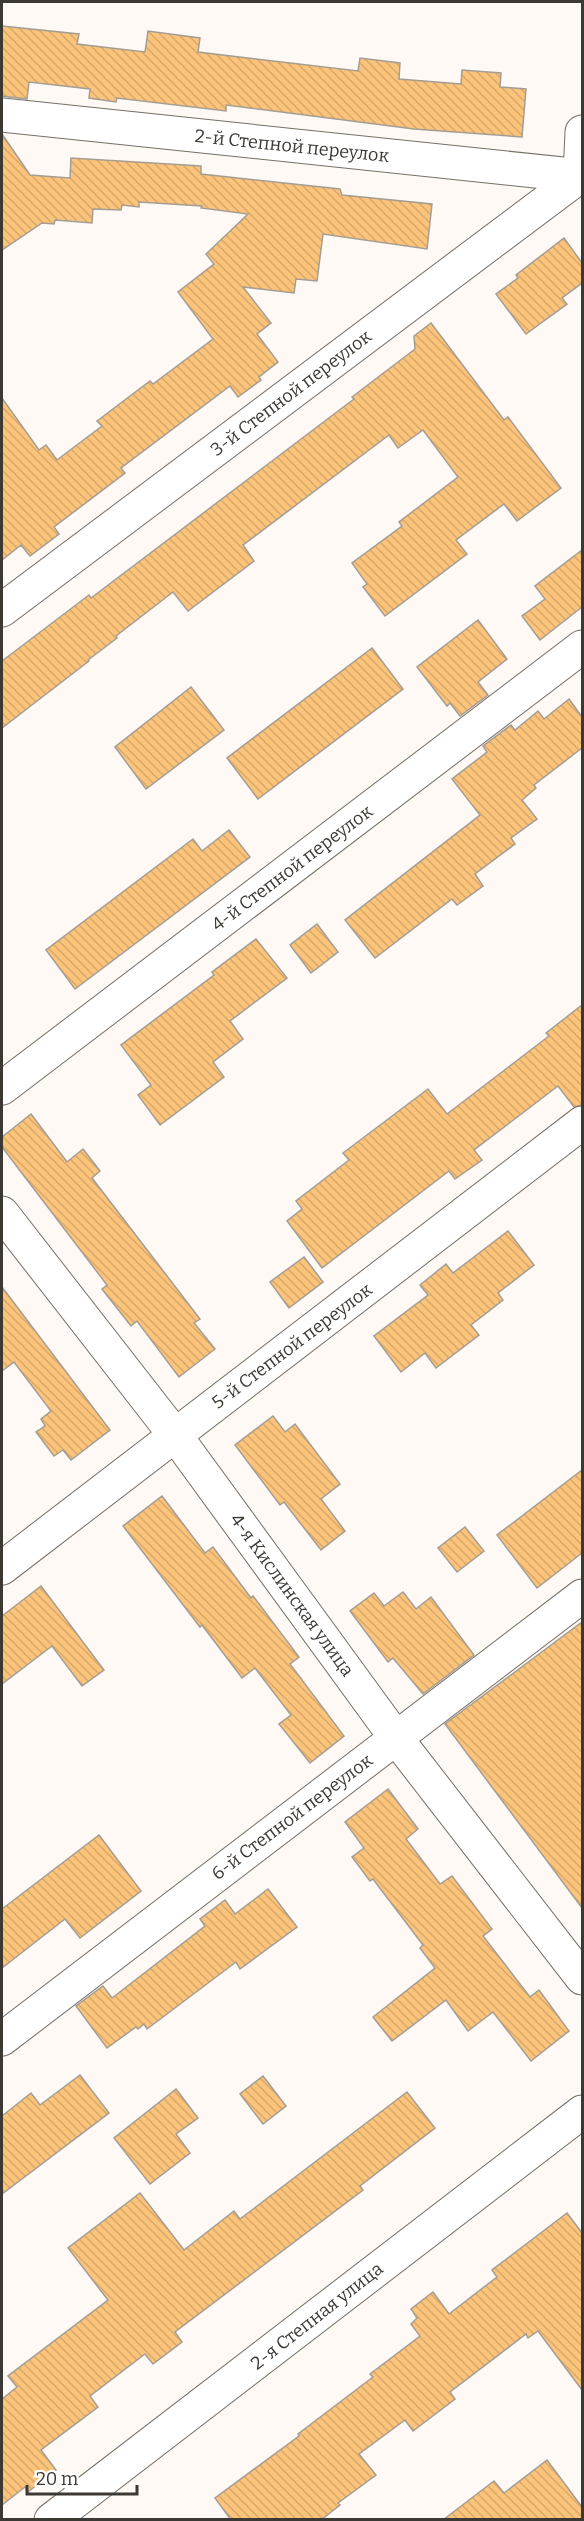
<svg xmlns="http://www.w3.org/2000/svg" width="584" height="2521" viewBox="0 0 584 2521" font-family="Bitter,serif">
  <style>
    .building { fill: url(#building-back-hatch); stroke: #a49d94; stroke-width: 1.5 }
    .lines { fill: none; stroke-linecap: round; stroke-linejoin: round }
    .street-casing { stroke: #756f66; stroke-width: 35 }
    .secondary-casing { stroke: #756f66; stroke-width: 35 }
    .street { stroke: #fff; stroke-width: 33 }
    .secondary { stroke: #fff; stroke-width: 33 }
    .labels { text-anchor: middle; stroke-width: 4.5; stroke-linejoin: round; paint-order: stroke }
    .street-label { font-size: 18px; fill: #3c3935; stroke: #fff }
  </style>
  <defs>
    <pattern id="building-back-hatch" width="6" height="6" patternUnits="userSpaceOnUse" patternTransform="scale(1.5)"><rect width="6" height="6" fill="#fbc47a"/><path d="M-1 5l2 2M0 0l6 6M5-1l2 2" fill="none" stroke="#d8a96a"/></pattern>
  </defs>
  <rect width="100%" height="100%" fill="#fef9f4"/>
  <!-- building -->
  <g class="building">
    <polygon points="2,26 79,34 77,44 145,52 148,31 200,38 198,52 358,71 360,58 400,63 399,79 461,84 462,70 501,73 500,87 526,89 522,137 414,129 226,105 226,111 117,98 116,102 89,98 90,89 29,82 27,99 2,96"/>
    <polygon points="2,134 30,175 70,178 71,158 201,166 201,174 340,189 342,195 432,204 427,249 323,234 317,281 296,279 294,293 243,287 271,323 257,334 278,362 259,377 261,380 238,397 230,386 121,468 125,473 54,527 59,534 30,556 21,545 2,560 2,398 39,450 46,445 57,460 102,426 97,421 150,381 153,384 213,339 178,292 214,264 206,254 248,214 201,208 202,206 139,202 139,207 122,205 121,210 93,209 92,223 55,220 54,224 42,223 2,250"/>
    <polygon points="564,238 582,263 582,283 562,298 567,304 526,334 496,294 518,278 516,275"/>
    <polygon points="431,323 504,420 508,417 561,488 517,521 504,504 456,540 467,554 385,616 363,587 367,584 352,563 402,526 399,522 458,477 423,430 398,448 389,435 243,545 254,561 188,611 173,592 116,636 117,638 88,660 89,661 2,728 2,661 89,595 91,598 354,399 352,397 415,349 414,336"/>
    <polygon points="582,550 582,607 540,640 522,616 545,599 535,586"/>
    <polygon points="478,620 507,659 478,682 488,695 460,716 450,703 447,706 417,667"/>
    <polygon points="372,648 403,689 258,799 227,758"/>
    <polygon points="191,687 224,730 146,789 115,747"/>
    <polygon points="569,699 582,717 582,748 534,785 536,788 522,800 537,819 511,838 515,844 475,874 483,886 457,905 452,899 375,958 345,920 480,815 452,779 487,752 483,746 511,725 515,730 538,711 544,719"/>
    <polygon points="229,830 250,857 75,989 46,950 193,839 202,851"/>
    <polygon points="317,924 338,952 311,973 290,945"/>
    <polygon points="256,939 287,978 230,1021 243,1039 213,1062 224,1077 160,1125 138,1095 151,1085 121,1045 214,975 212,972"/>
    <polygon points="582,1005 582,1105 574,1107 558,1086 474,1150 482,1160 455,1179 449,1171 322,1268 287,1221 302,1209 296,1201 349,1160 343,1153 428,1089 447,1114 549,1036 546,1033"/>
    <polygon points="31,1114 67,1162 83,1149 100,1171 92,1178 200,1319 194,1323 215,1349 179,1377 137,1321 131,1326 102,1289 107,1285 2,1147 2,1137"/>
    <polygon points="508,1231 534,1265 498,1293 503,1300 471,1325 479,1335 436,1368 425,1353 401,1372 374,1336 428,1295 420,1285 446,1264 453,1273"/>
    <polygon points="304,1257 323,1282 289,1308 270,1282"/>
    <polygon points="2,1287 110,1430 71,1460 63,1450 54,1456 36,1432 45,1426 41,1419 51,1411 14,1362 2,1371"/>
    <polygon points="273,1416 285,1432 295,1424 340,1484 321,1499 345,1531 321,1550 284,1502 280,1505 235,1445"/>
    <polygon points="582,1470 582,1553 537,1588 497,1535"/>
    <polygon points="162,1496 205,1553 213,1547 251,1598 253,1596 299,1657 290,1664 344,1736 310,1763 279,1724 291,1715 255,1668 242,1678 202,1625 200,1627 123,1526"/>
    <polygon points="465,1527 484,1551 457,1572 438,1548"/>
    <polygon points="41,1586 104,1670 82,1686 52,1646 2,1684 2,1616"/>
    <polygon points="403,1592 416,1609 431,1597 474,1655 423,1694 393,1658 388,1662 350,1611 374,1593 384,1606"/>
    <polygon points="582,1622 582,1908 445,1724"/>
    <polygon points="388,1789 418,1829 406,1839 440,1884 452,1876 492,1929 483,1936 530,1997 539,1990 569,2031 531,2061 493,2012 468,2031 446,2000 392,2041 373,2017 435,1968 420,1948 423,1945 373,1879 370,1881 352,1857 364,1848 345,1822"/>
    <polygon points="99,1835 141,1891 80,1938 65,1919 2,1968 2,1909"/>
    <polygon points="268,1889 297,1927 240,1969 236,1962 147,2029 144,2024 138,2029 136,2027 107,2048 76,2006 103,1986 112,1998 205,1926 200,1919 225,1900 235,1914"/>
    <polygon points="80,2075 109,2113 2,2194 2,2116 31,2093 40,2105"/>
    <polygon points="263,2076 286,2106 263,2124 240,2094"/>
    <polygon points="176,2089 198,2118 176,2134 190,2153 150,2184 114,2138"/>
    <polygon points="407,2092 435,2128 360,2186 363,2190 175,2332 182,2342 153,2364 145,2354 90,2396 98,2407 41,2450 56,2470 28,2492 25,2487 2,2505 2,2399 17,2387 8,2376 108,2300 68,2248 140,2193 184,2250 234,2211 240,2219"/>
    <polygon points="567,2213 582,2233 582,2390 538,2331 528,2338 526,2334 450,2392 455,2399 413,2431 405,2420 359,2454 376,2475 338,2503 340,2505 321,2520 231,2520 215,2498 299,2436 298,2434 373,2377 370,2374 420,2336 411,2324 417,2318 411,2309 433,2292 449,2314 497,2277 492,2270"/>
    <polygon points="547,2460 582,2507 582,2520 443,2520 494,2481 504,2493"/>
  </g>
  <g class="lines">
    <defs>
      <g id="street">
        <polyline points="2,115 582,176"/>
        <polyline points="582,132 580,176 582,179"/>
        <polyline points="2,610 580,176"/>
        <polyline points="2,1088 582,647"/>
        <polyline points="2,1213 175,1435 396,1738 582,1978"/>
        <polyline points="2,1568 582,1123"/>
        <polyline points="2,2039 582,1596"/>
      </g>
      <polyline id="secondary" points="51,2520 582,2112"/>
    </defs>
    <!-- street casing -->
    <use href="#street" class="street-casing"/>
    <!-- secondary casing -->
    <use href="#secondary" class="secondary-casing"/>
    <!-- street -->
    <use href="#street" class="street"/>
    <!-- secondary -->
    <use href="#secondary" class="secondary"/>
  </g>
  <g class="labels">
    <!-- street labels -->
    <g class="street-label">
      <text transform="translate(292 146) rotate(6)" y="6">2-й Степной переулок</text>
      <text transform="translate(291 393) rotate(-37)" y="6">3-й Степной переулок</text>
      <text transform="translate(292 868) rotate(-37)" y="6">4-й Степной переулок</text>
      <text transform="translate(292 1346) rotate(-37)" y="6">5-й Степной переулок</text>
      <text transform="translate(292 1595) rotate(54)" y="6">4-я Кислинская улица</text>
      <text transform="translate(292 1817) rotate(-37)" y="6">6-й Степной переулок</text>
      <text transform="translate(317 2316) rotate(-38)" y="6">2-я Степная улица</text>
    </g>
  </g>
  <!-- border -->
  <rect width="584" height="2521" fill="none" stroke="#3c3935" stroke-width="6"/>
  <!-- scale -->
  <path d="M27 2485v9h110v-9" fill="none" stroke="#3c3935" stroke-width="3"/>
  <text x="36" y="2485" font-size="18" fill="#3c3935" stroke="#ffffff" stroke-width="4.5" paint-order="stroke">20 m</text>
</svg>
